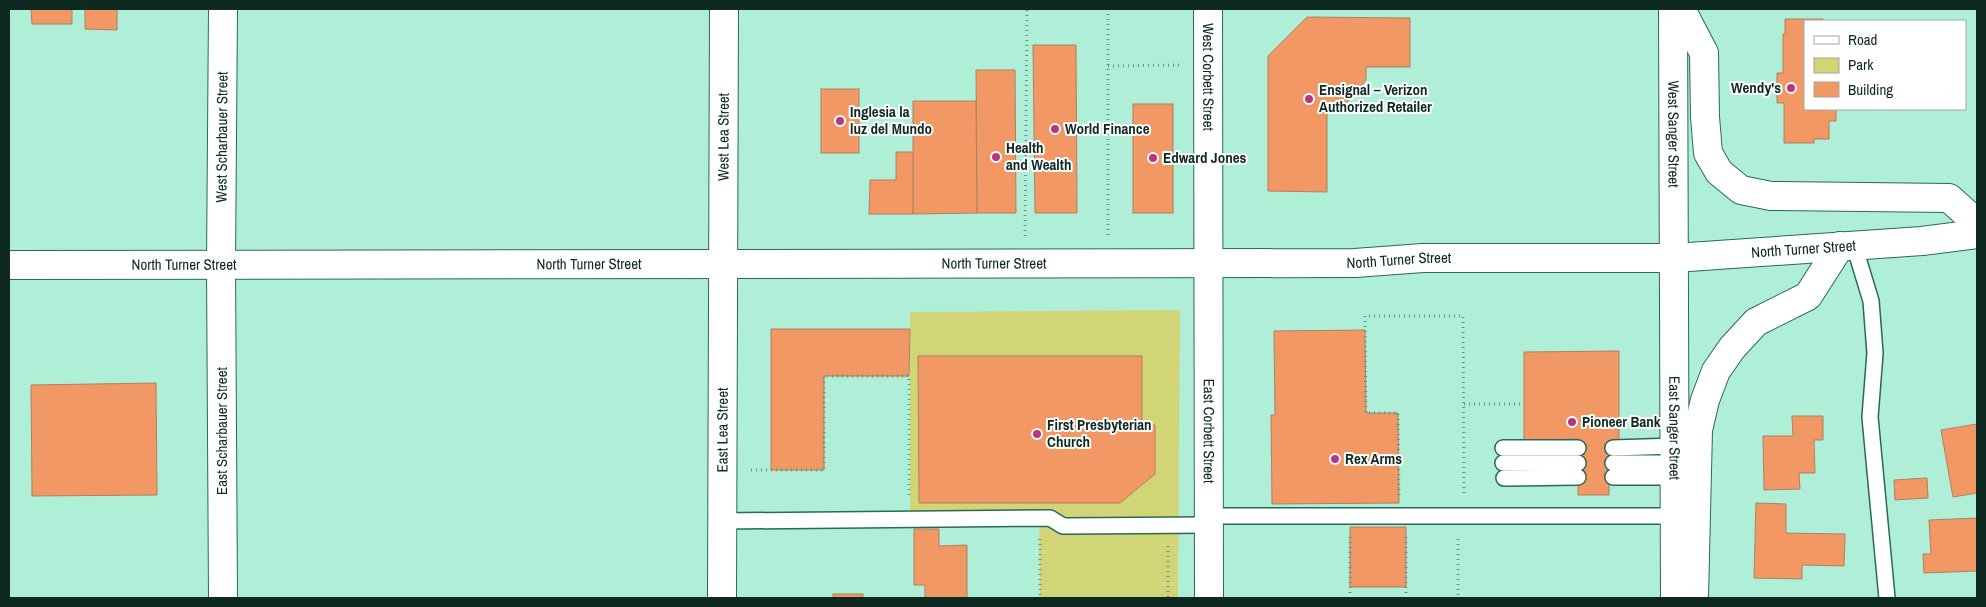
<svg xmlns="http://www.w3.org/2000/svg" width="1986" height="607" viewBox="0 0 1986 607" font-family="'Archivo Narrow',sans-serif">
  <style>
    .green { fill: #d2d576 }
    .building { fill: #f19864; stroke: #b07f63 }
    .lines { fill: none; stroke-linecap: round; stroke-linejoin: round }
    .lane-casing { stroke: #2a6956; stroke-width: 18 }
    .street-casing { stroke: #2a6956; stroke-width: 30 }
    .secondary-casing { stroke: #2a6956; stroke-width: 30 }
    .path { stroke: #669686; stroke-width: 3; stroke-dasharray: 1 4; stroke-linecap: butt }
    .lane { stroke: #fff; stroke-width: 15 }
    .street { stroke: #fff; stroke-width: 28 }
    .secondary { stroke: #fff; stroke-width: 28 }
    .poi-dot { fill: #b8367f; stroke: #fff; stroke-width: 2 }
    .labels { text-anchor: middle; stroke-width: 4; stroke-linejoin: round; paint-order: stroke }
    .street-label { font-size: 15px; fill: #0e2921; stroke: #fff }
    .poi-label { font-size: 15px; font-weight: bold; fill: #0e2921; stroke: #fff; text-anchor: start }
  </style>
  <rect width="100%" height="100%" fill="#afefd8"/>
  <!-- green -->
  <polygon class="green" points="1180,310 1178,598 1040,598 1039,512 910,512 910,312"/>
  <!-- building -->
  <g class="building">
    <polygon points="31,9 72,9 72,24 32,24"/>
    <polygon points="85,9 117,9 117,30 85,29"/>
    <polygon points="1307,17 1410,18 1410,67 1366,67 1366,80 1344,106 1327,106 1327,192 1268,191 1268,56"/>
    <polygon points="1785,19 1823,19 1823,21 1805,21 1805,109 1836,109 1836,121 1829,121 1829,139 1814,139 1814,143 1784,143 1784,103 1777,103 1777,73 1783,73 1783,34 1785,34"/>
    <polygon points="1033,45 1076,45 1077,213 1035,213"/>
    <polygon points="976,70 1015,70 1016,213 977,213"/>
    <rect x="821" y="89" width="38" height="64"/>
    <polygon points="913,101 976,101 977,213 913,214"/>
    <rect x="1133" y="104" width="40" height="109"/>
    <polygon points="896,152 913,152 913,214 869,214 870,180 896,180"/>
    <polygon points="771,329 910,329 909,376 824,376 824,470 771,470"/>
    <polygon points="1365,330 1366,413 1398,413 1399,503 1272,504 1271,415 1275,415 1274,331"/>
    <polygon points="1619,351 1619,440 1613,440 1613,481 1609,481 1609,495 1578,495 1578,439 1524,440 1524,352"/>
    <polygon points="918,356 1142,356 1142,425 1155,425 1155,474 1120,503 919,503"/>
    <polygon points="156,383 157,495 32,496 31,385"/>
    <polygon points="1792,416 1823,416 1823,440 1814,440 1815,473 1799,473 1800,489 1764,490 1763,436 1793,436"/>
    <polygon points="1977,424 1977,493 1953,497 1941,430"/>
    <polygon points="1927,478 1928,498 1895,500 1894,480"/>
    <polygon points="1756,503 1786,504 1786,533 1845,534 1844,566 1802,565 1802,579 1754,578"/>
    <polygon points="1977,518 1977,571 1924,573 1923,554 1931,554 1929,520"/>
    <rect x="1350" y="527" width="56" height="60"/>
    <polygon points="914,529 939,529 939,546 967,545 967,598 925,598 925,585 914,585"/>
    <rect x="833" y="594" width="30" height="4"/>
  </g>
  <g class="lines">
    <defs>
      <g id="lane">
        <polyline points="1854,245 1871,301 1875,353 1870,417 1887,598"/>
        <polyline points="1503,448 1578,448"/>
        <polyline points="1613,448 1675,446"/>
        <polyline points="1503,463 1578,463"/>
        <polyline points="1613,463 1675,463"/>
        <polyline points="1613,477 1674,477"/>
        <polyline points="1504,478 1578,477"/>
        <polyline points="1209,516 1675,516"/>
        <polyline points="722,521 1050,518 1063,526 1209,525"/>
      </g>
      <g id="street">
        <path id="s1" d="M1208,9L1209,598"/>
        <path id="s2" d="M223,598L221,265L223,9"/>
      </g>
      <g id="secondary">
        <path id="s3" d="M1673,9L1675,598"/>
        <polyline points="1681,9 1704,53 1705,117 1708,153 1719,172 1741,190 1771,196 1949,198 1977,223"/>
        <path id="s4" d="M9,265L1355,263L1423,258H1674L1922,241L1977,234"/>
        <path id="s5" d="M722,598L724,9"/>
        <polyline points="1694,598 1698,430 1705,400 1716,371 1732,348 1756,322 1808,296 1840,246"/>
      </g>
    </defs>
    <!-- lane casing -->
    <use href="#lane" class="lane-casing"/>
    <!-- street casing -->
    <use href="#street" class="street-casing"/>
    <!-- secondary casing -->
    <use href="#secondary" class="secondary-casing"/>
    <!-- path -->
    <g class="path">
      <polyline points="1108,9 1108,236"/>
      <polyline points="1108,66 1180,65"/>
      <polyline points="1025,236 1027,9"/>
      <polyline points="1464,404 1524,404"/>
      <polyline points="751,470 824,470 824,376 909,376 909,498"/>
      <polyline points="1399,495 1398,413 1366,413 1365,316 1463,316 1464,493"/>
      <polyline points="1040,539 1040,598"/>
      <polyline points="1458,539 1458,598"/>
      <polyline points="1168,546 1168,598"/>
      <polyline points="1350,598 1350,536"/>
      <polyline points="1406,598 1406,536"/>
    </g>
    <!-- lane -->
    <use href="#lane" class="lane"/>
    <!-- street -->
    <use href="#street" class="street"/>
    <!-- secondary -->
    <use href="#secondary" class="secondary"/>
  </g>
  <!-- markers -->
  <g class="poi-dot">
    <circle cx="1791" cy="88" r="5"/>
    <circle cx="1309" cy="99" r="5"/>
    <circle cx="840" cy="121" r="5"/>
    <circle cx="1055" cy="129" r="5"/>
    <circle cx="996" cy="157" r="5"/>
    <circle cx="1153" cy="158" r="5"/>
    <circle cx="1572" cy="422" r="5"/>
    <circle cx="1037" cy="434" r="5"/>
    <circle cx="1335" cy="459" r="5"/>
  </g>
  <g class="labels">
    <!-- street labels -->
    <g class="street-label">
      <text dy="5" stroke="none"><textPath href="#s1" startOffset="68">West Corbett Street</textPath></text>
      <text dy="5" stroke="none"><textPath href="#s3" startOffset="125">West Sanger Street</textPath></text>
      <text dy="5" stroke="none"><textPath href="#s5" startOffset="461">West Lea Street</textPath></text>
      <text dy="5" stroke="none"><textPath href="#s2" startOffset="461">West Scharbauer Street</textPath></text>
      <text dy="5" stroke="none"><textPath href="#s4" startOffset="1795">North Turner Street</textPath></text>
      <text dy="5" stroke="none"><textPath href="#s4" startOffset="1390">North Turner Street</textPath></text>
      <text dy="5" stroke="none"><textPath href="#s4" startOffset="580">North Turner Street</textPath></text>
      <text dy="5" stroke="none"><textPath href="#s4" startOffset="985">North Turner Street</textPath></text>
      <text dy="5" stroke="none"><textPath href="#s4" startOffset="175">North Turner Street</textPath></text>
      <text dy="5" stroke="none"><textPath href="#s3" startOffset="419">East Sanger Street</textPath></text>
      <text transform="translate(222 431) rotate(-90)" y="5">East Scharbauer Street</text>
      <text dy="5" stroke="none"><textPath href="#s5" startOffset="168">East Lea Street</textPath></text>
      <text dy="5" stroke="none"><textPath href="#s1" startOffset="422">East Corbett Street</textPath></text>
    </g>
    <!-- poi labels -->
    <g class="poi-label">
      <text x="1781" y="93" text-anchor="end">Wendy's</text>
      <text x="1319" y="95">Ensignal – Verizon<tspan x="1319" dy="17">Authorized Retailer</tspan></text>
      <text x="850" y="117">Inglesia la<tspan x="850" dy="17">luz del Mundo</tspan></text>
      <text x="1065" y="134">World Finance</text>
      <text x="1006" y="153">Health<tspan x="1006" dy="17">and Wealth</tspan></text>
      <text x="1163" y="163">Edward Jones</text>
      <text x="1582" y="427">Pioneer Bank</text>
      <text x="1047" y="430">First Presbyterian<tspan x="1047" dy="17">Church</tspan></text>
      <text x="1345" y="464">Rex Arms</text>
    </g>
  </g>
  <!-- border -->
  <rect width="1986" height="607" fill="none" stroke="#0e2921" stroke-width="20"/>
  <!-- legend -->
  <rect x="1804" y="20" width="162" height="90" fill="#ffffff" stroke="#9fa9a6"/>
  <rect x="1814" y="36" width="25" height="8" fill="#ffffff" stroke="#9fa9a6"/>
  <text x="1848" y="45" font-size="15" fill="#0e2921">Road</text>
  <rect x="1814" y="58" width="25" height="15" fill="#d2d576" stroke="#9fa9a6"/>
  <text x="1848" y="70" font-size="15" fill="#0e2921">Park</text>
  <rect x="1814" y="82" width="25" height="15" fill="#f19864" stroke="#9fa9a6"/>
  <text x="1848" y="95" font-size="15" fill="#0e2921">Building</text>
</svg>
